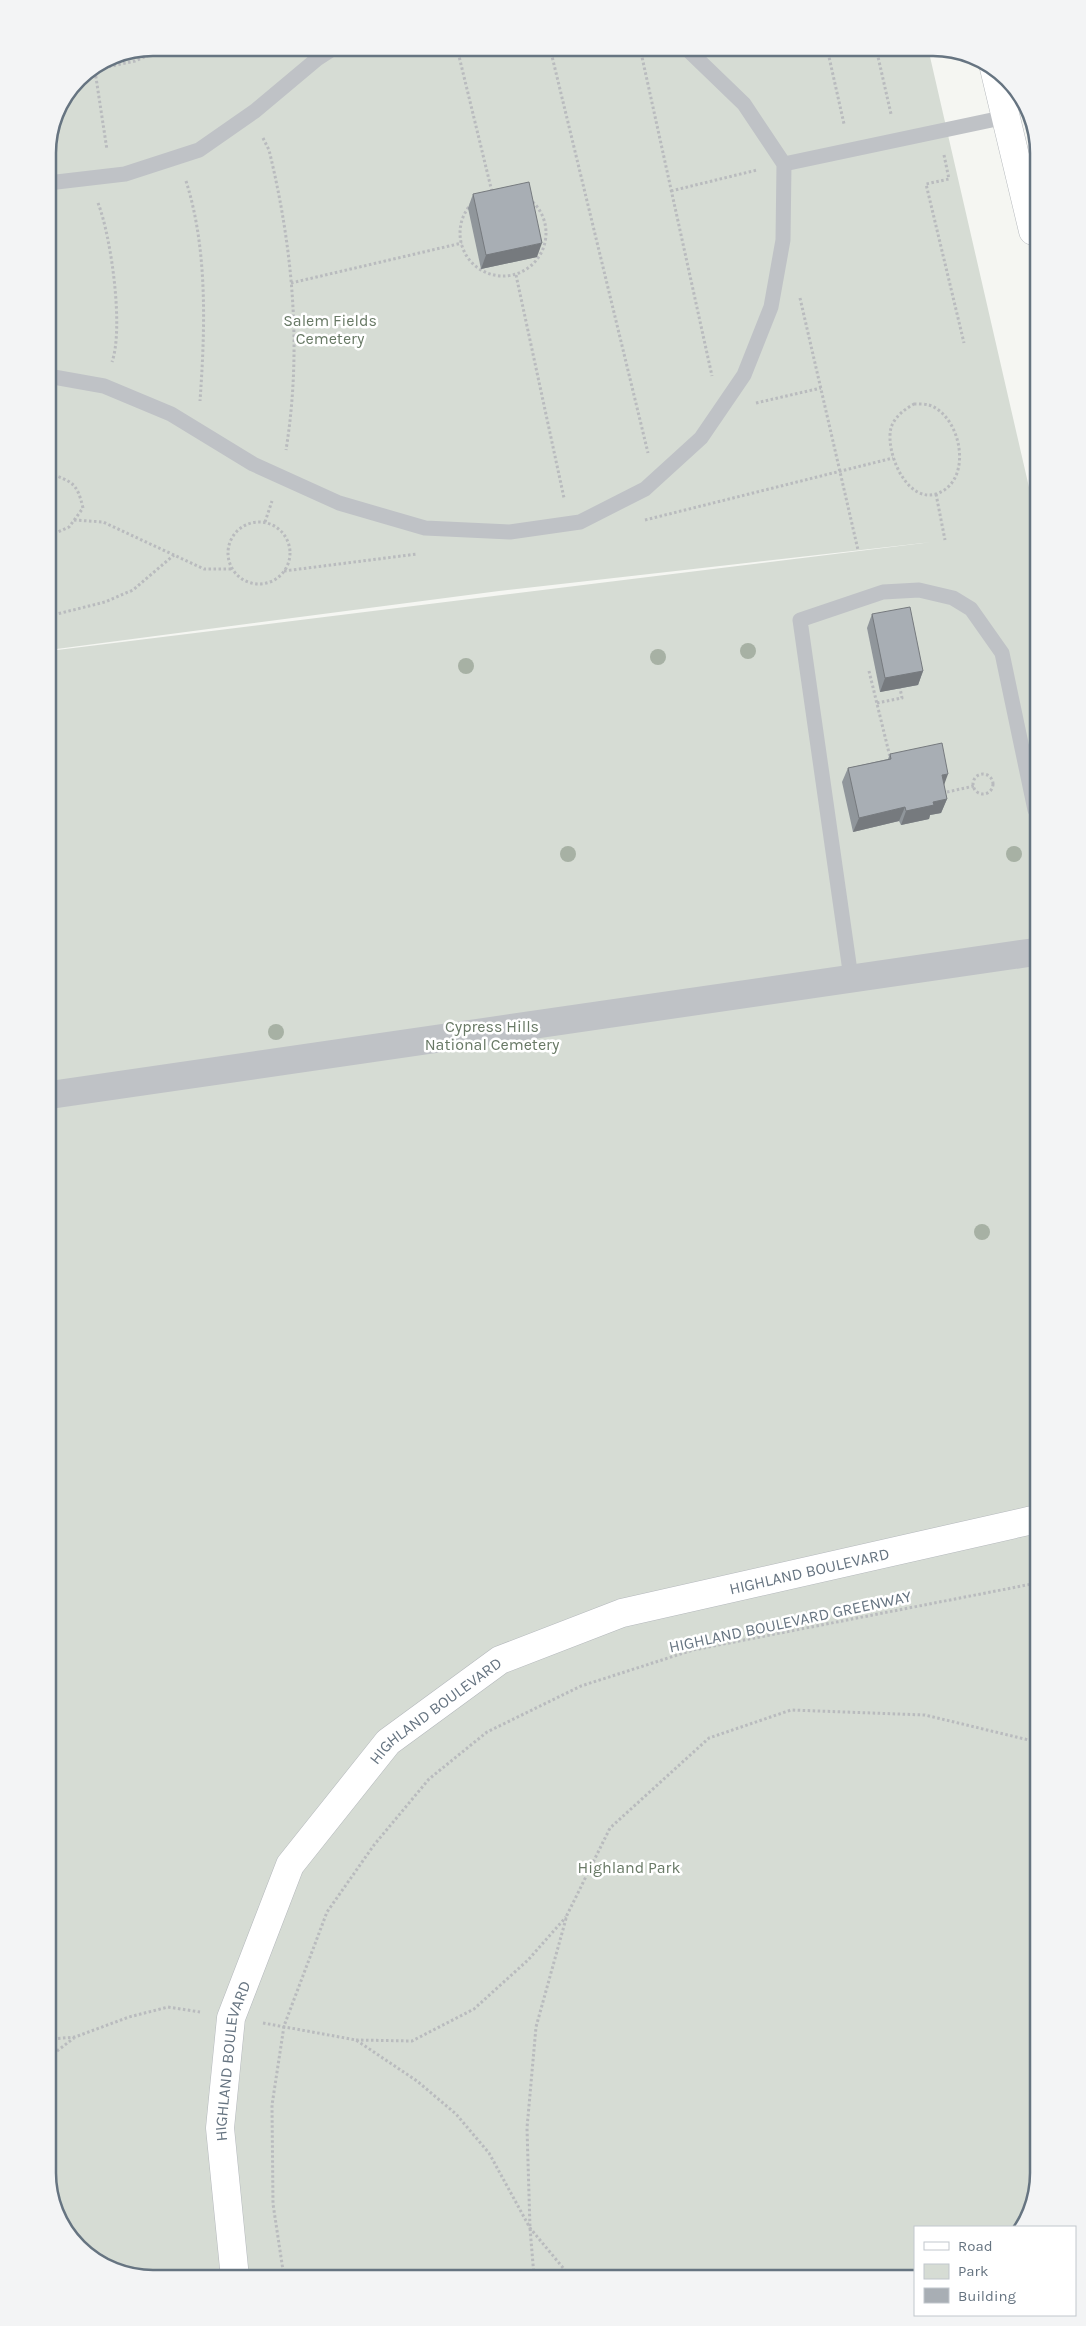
<svg xmlns="http://www.w3.org/2000/svg" width="1086" height="2326" viewBox="0 0 1086 2326" font-family="Karla,sans-serif">
  <style>
    .green { fill: #d6dcd4 }
    .lines { fill: none; stroke-linecap: round; stroke-linejoin: round }
    .secondary-casing { stroke: #b4b8bc; stroke-width: 29 }
    .path { stroke: #b9bbbe; stroke-width: 3; stroke-dasharray: 2.5 2.5; stroke-linecap: butt }
    .service { stroke: #bfc2c6; stroke-width: 15 }
    .minor { stroke: #bfc2c6; stroke-width: 28 }
    .secondary { stroke: #fff; stroke-width: 28 }
    .tree { fill: #a7b1a4 }
    .wall { fill: #90969b }
    .shaded-wall { fill: #767a7e }
    .building { fill: #a8aeb4; stroke: #767a7e }
    .labels { text-anchor: middle; stroke-width: 5; stroke-linejoin: round; paint-order: stroke }
    .park-label { font-size: 16px; fill: #687965; stroke: #fff }
    .street-label { font-size: 16px; fill: #667481; stroke: #fff }
    .rim { fill: none; stroke: #667481; stroke-width: 2.5 }
  </style>
  <rect width="100%" height="100%" fill="#f5f6f2"/>
  <!-- green -->
  <polygon class="green" points="154,48 928,48 1034,509 1038,2173 1022,2227 915,2227 915,2273 146,2278 89,2256 53,2207 49,651 932,542 499,591 49,650 48,147 56,113 79,78 113,55"/>
  <g class="lines">
    <defs>
      <g id="secondary">
        <polyline points="994,68 1033,231"/>
        <path id="s1" d="M235,2278L220,2128L231,2018L290,1865L388,1742L500,1660L622,1613L1037,1519"/>
      </g>
    </defs>
    <!-- secondary casing -->
    <use href="#secondary" class="secondary-casing"/>
    <!-- path -->
    <g class="path">
      <polyline points="457,48 492,192"/>
      <polyline points="550,48 648,453"/>
      <polyline points="640,48 712,376"/>
      <polyline points="827,48 844,124"/>
      <polyline points="876,48 891,114"/>
      <polyline points="89,71 135,61 166,48"/>
      <polyline points="95,71 107,150"/>
      <path d="M263,138L269,150C293,248 302,350 286,450"/>
      <polyline points="944,155 949,179 926,184 964,343"/>
      <path d="M186,181C208,250 205,330 200,401"/>
      <circle cx="503" cy="233" r="43"/>
      <polyline points="671,191 757,170"/>
      <path d="M98,203C111,236 124,328 112,362"/>
      <polyline points="516,275 564,498"/>
      <polyline points="291,283 462,243"/>
      <polyline points="800,298 858,550"/>
      <polyline points="756,403 821,388"/>
      <path d="M914,404C919,404 925,404 929,405C962,416 974,482 936,494C906,503 885,451 891,428C894,417 905,409 914,404Z"/>
      <path d="M49,473C72,482 77,482 83,508L69,527L49,536"/>
      <polyline points="936,494 945,540"/>
      <polyline points="74,520 103,522 204,569 232,569"/>
      <polyline points="645,520 893,458"/>
      <polyline points="265,522 272,501"/>
      <circle cx="259" cy="553" r="31"/>
      <polyline points="284,571 417,554"/>
      <polyline points="49,616 105,602 133,590 174,555"/>
      <polyline points="869,671 890,757"/>
      <polyline points="877,703 902,698 900,688"/>
      <circle cx="983" cy="784" r="10"/>
      <polyline points="947,792 974,786"/>
      <polyline points="263,2023 356,2040 417,2081 456,2114 489,2153 530,2228 569,2275"/>
      <polyline points="53,2039 75,2037 129,2017 168,2007 200,2012"/>
      <polyline points="356,2040 412,2041 474,2009 528,1960 566,1917"/>
      <polyline points="53,2054 74,2038"/>
      <polyline points="534,2276 530,2228 527,2128 536,2027 567,1915 610,1828 709,1738 791,1710 925,1715 1037,1742"/>
      <polyline points="284,2277 273,2204 272,2105 284,2026 327,1912 374,1845 429,1779 487,1732 581,1686 693,1650 1037,1583"/>
    </g>
    <!-- service -->
    <g class="service">
      <polyline points="784,164 1006,117"/>
      <polyline points="48,183 125,174 199,150 255,111 317,59 334,48"/>
      <polyline points="48,376 104,386 171,414 253,464 339,503 425,528 510,532 580,522 645,489 701,438 744,375 771,307 783,240 784,164 744,104 686,48"/>
      <polyline points="851,978 800,620 883,592 919,590 953,598 971,609 1002,653 1035,810"/>
    </g>
    <!-- minor -->
    <polyline class="minor" points="50,1095 1035,952"/>
    <!-- secondary -->
    <use href="#secondary" class="secondary"/>
  </g>
  <!-- trees -->
  <g class="tree">
    <circle cx="748" cy="651" r="8"/>
    <circle cx="658" cy="657" r="8"/>
    <circle cx="466" cy="666" r="8"/>
    <circle cx="568" cy="854" r="8"/>
    <circle cx="1014" cy="854" r="8"/>
    <circle cx="276" cy="1032" r="8"/>
    <circle cx="982" cy="1232" r="8"/>
  </g>
  <!-- wall -->
  <g class="wall">
    <polygon points="473,194 537,257 481,269 468,208"/>
    <polygon points="872,614 923,671 918,685 880,692 867,628"/>
    <polygon points="890,754 944,786 947,799 941,813 930,815 929,819 901,825 899,821 853,832 842,782 848,768 888,759"/>
  </g>
  <!-- shaded-wall -->
  <g class="shaded-wall">
    <polygon points="542,243 537,257 481,269 486,255"/>
    <polygon points="923,671 918,685 880,692 885,678"/>
    <polygon points="948,774 943,788 942,775"/>
    <polygon points="947,799 941,813 930,815 929,819 901,825 906,811 933,802"/>
    <polygon points="905,807 899,821 853,832 859,818"/>
  </g>
  <!-- building -->
  <g class="building">
    <polygon points="529,182 542,243 486,255 473,194"/>
    <polygon points="910,607 923,671 885,678 872,614"/>
    <polygon points="942,743 948,774 942,775 947,799 933,802 934,805 906,811 905,807 859,818 848,768 891,759 890,754"/>
  </g>
  <g class="labels">
    <!-- park labels -->
    <g class="park-label">
      <text x="330" y="326">Salem Fields<tspan x="330" dy="18">Cemetery</tspan></text>
      <text x="492" y="1032">Cypress Hills<tspan x="492" dy="18">National Cemetery</tspan></text>
      <text x="629" y="1873">Highland Park</text>
    </g>
    <!-- street labels -->
    <g class="street-label">
      <text dy="6" stroke="none"><textPath href="#s1" startOffset="1044">HIGHLAND BOULEVARD</textPath></text>
      <text transform="translate(790 1621) rotate(-12)" y="6">HIGHLAND BOULEVARD GREENWAY</text>
      <text dy="6" stroke="none"><textPath href="#s1" startOffset="639">HIGHLAND BOULEVARD</textPath></text>
      <text dy="6" stroke="none"><textPath href="#s1" startOffset="219">HIGHLAND BOULEVARD</textPath></text>
    </g>
  </g>
  <!-- crop -->
  <path d="M0 0H1086V2326H0ZM153 56H933A97 97 0 0 1 1030 153V2173A97 97 0 0 1 933 2270H153A97 97 0 0 1 56 2173V153A97 97 0 0 1 153 56Z" fill="#f3f4f5" fill-rule="evenodd"/>
  <path class="rim" d="M153 56H933A97 97 0 0 1 1030 153V2173A97 97 0 0 1 933 2270H153A97 97 0 0 1 56 2173V153A97 97 0 0 1 153 56Z"/>
  <!-- legend -->
  <rect x="914" y="2226" width="162" height="90" fill="#ffffff" stroke="#c2c7cd"/>
  <rect x="924" y="2242" width="25" height="8" fill="#ffffff" stroke="#c2c7cd"/>
  <text x="958" y="2251" font-size="15" fill="#667481">Road</text>
  <rect x="924" y="2264" width="25" height="15" fill="#d6dcd4" stroke="#c2c7cd"/>
  <text x="958" y="2276" font-size="15" fill="#667481">Park</text>
  <rect x="924" y="2288" width="25" height="15" fill="#a8aeb4" stroke="#c2c7cd"/>
  <text x="958" y="2301" font-size="15" fill="#667481">Building</text>
</svg>
